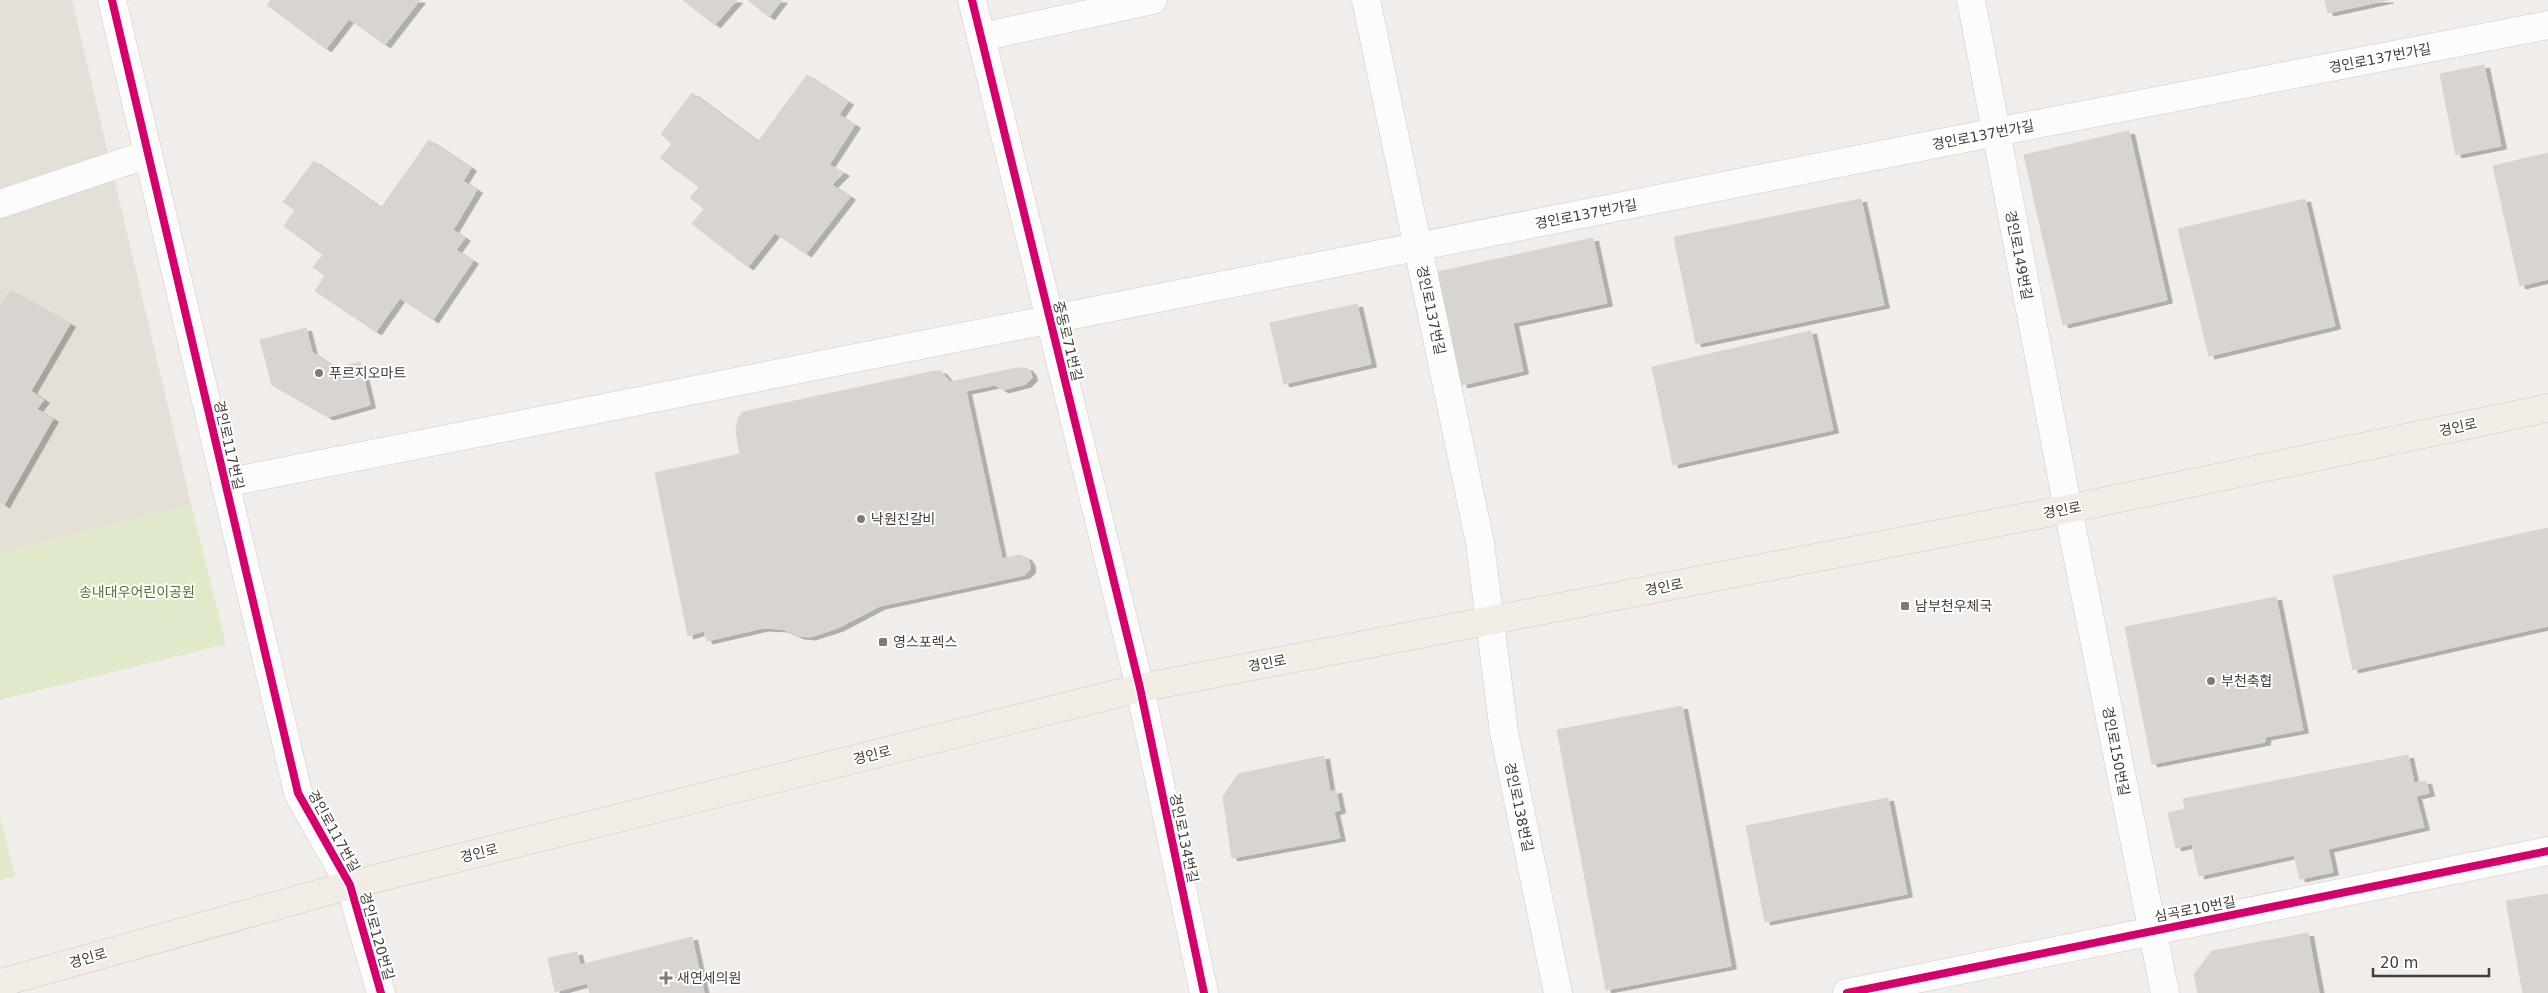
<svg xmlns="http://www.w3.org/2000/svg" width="2548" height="993" viewBox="0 0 2548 993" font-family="'DejaVu Sans','Noto Sans KR',sans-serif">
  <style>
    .residential { fill: #e4dfd7 }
    .green { fill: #e0eaca }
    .building { fill: #d8d5d1; stroke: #d8d4d0; filter: url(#shadow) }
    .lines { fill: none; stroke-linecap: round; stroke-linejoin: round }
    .minor-casing { stroke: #cecbc7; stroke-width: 29 }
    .major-casing { stroke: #d2c8b7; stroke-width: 29 }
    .minor { stroke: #fdfcfc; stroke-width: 28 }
    .major { stroke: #f1ece4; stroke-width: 28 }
    .cycleway-casing { stroke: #fff; stroke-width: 11 }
    .cycleway { stroke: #d6006c; stroke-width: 8 }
    .poi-dot { fill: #827b75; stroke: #fff; stroke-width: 2 }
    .labels { text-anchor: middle; stroke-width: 4; stroke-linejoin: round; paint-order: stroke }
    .street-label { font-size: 14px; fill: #463e36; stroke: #fff }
    .poi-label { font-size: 14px; fill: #463e36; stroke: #fff; text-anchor: start }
    .park-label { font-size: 14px; fill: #4d7829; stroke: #fff }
  </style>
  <defs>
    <filter id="shadow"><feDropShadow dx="5.5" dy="3" stdDeviation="0" flood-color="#0004"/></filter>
  </defs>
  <rect width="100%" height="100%" fill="#f0edea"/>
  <!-- residential -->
  <polygon class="residential" points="0,0 72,0 191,504 0,554"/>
  <!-- green -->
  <g class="green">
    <polygon points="191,504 226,644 0,700 0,554"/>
    <polygon points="0,816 15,876 0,880"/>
  </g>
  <!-- building -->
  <g class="building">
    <polygon points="271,0 420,0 385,45 349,19 326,49 267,5"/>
    <polygon points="683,0 737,0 715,25"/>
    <polygon points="748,0 782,0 769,17"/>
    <polygon points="2325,0 2388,0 2328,13"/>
    <polygon points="2484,65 2501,146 2456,155 2440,74"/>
    <polygon points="807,75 848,102 839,115 855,125 829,165 844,173 832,185 850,197 806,254 775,233 748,267 692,224 704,209 690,198 699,187 660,158 672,144 661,134 692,93 758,142"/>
    <polygon points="2129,131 2167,300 2063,325 2024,155"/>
    <polygon points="429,140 471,168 463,181 477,190 453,230 465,238 456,250 473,261 433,320 400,298 376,332 315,291 325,276 313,267 323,255 284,226 295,210 283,202 314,161 381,208"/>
    <polygon points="2548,153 2548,279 2520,286 2493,166"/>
    <polygon points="1861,199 1884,305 1696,344 1674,237"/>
    <polygon points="2305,199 2335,326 2209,356 2178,229"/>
    <polygon points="1593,238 1607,303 1513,323 1523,371 1462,385 1438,272"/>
    <polygon points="10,290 70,324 31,391 44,400 37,409 53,419 4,505 0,502 0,306"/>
    <polygon points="1357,304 1371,364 1284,384 1270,323"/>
    <polygon points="306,328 312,352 335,368 360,362 370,405 328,417 272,385 260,340"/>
    <polygon points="1811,331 1833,430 1673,465 1652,367"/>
    <polygon points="1017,368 1027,368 1031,373 1032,378 1026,384 1003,390 995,385 966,391 1002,559 1020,555 1027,558 1030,564 1030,570 1025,575 880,606 838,628 810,637 799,636 782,629 763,628 707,641 704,631 688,636 655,473 740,454 736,431 738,419 743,412 935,371 941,371 950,382"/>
    <polygon points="2548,528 2548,626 2353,670 2333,576"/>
    <polygon points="2276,597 2303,730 2265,737 2265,742 2152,764 2125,627"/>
    <polygon points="1682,706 1731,966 1606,990 1557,730"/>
    <polygon points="2408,755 2414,783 2426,781 2429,793 2416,796 2424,827 2328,849 2333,872 2300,879 2294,855 2199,876 2192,844 2176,848 2168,813 2185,809 2183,799"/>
    <polygon points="1324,756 1330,792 1336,790 1340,810 1334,812 1340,838 1232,858 1223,797 1238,774"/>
    <polygon points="1888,798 1907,894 1765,922 1746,826"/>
    <polygon points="2548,894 2548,993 2523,993 2506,901"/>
    <polygon points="2308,933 2319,993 2198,993 2194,974 2212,951"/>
    <polygon points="692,937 704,993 590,993 587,983 555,992 548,958 577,952 580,965"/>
  </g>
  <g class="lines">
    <defs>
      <g id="minor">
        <polyline points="112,0 298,793 350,885 381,993"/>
        <polyline points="972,0 1140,688 1204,993"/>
        <polyline points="1366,0 1480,543 1504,732 1558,993"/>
        <polyline points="1971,0 2068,509 2165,993"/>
        <polyline points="981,37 1153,0"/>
        <polyline points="0,204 148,154"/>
        <polyline points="225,483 1996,132 2548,25"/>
        <polyline points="1847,993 2548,851"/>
      </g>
      <polyline id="major" points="0,983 350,885 1140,688 2068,509 2548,408"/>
    </defs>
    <!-- minor casing -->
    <use href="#minor" class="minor-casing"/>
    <!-- major casing -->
    <use href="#major" class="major-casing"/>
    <!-- minor -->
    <use href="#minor" class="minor"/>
    <!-- major -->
    <use href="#major" class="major"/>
    <defs>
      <g id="cycleway">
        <polyline points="112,0 298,793 350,885 381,993"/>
        <polyline points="972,0 1140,688 1204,993"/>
        <polyline points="1847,993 2548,851"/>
      </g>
    </defs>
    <!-- cycleway casing -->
    <use href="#cycleway" class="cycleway-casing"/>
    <!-- cycleway -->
    <use href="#cycleway" class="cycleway"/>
  </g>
  <!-- markers -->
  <g class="poi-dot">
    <circle cx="319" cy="373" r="5"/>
    <circle cx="861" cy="519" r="5"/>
    <rect x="1900" y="601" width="10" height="10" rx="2.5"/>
    <rect x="878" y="637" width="10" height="10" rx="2.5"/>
    <circle cx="2211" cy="681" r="5"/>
    <path d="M663.5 970.5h5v5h5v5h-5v5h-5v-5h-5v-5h5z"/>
  </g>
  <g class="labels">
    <!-- street labels -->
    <g class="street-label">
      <text transform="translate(2380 58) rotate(-11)" y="5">경인로137번가길</text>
      <text transform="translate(1983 135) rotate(-11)" y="5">경인로137번가길</text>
      <text transform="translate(1586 214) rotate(-11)" y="5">경인로137번가길</text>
      <text transform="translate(2019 255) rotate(79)" y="5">경인로149번길</text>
      <text transform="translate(1431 310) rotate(78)" y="5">경인로137번길</text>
      <text transform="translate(1068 341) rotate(76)" y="5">중동로71번길</text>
      <text transform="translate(2458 427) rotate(-12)" y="5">경인로</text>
      <text transform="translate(229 445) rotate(77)" y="5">경인로117번길</text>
      <text transform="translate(2062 510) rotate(-11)" y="5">경인로</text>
      <text transform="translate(1664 587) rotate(-11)" y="5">경인로</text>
      <text transform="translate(1267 663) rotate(-11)" y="5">경인로</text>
      <text transform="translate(2116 751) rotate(79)" y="5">경인로150번길</text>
      <text transform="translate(872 755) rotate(-14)" y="5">경인로</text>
      <text transform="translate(1519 807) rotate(78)" y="5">경인로138번길</text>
      <text transform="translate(334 831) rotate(61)" y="5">경인로117번길</text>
      <text transform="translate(1184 838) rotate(78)" y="5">경인로134번길</text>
      <text transform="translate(479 853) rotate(-14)" y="5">경인로</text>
      <text transform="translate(2195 909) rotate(-11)" y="5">심곡로10번길</text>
      <text transform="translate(377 936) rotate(74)" y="5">경인로120번길</text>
      <text transform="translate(88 958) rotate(-16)" y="5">경인로</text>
    </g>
    <!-- poi labels -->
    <g class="poi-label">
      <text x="329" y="378">푸르지오마트</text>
      <text x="871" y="524">낙원진갈비</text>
      <text x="1915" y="611">남부천우체국</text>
      <text x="893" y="647">영스포렉스</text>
      <text x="2221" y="686">부천축협</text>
      <text x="677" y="983">새연세의원</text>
    </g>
    <!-- park labels -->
    <g class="park-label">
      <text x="137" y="597">송내대우어린이공원</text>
    </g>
  </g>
  <!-- scale -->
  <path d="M2373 968v8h116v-8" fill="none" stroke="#463e36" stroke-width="2.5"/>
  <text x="2380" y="968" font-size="15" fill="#463e36" stroke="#ffffff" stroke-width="4" paint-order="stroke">20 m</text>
</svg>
